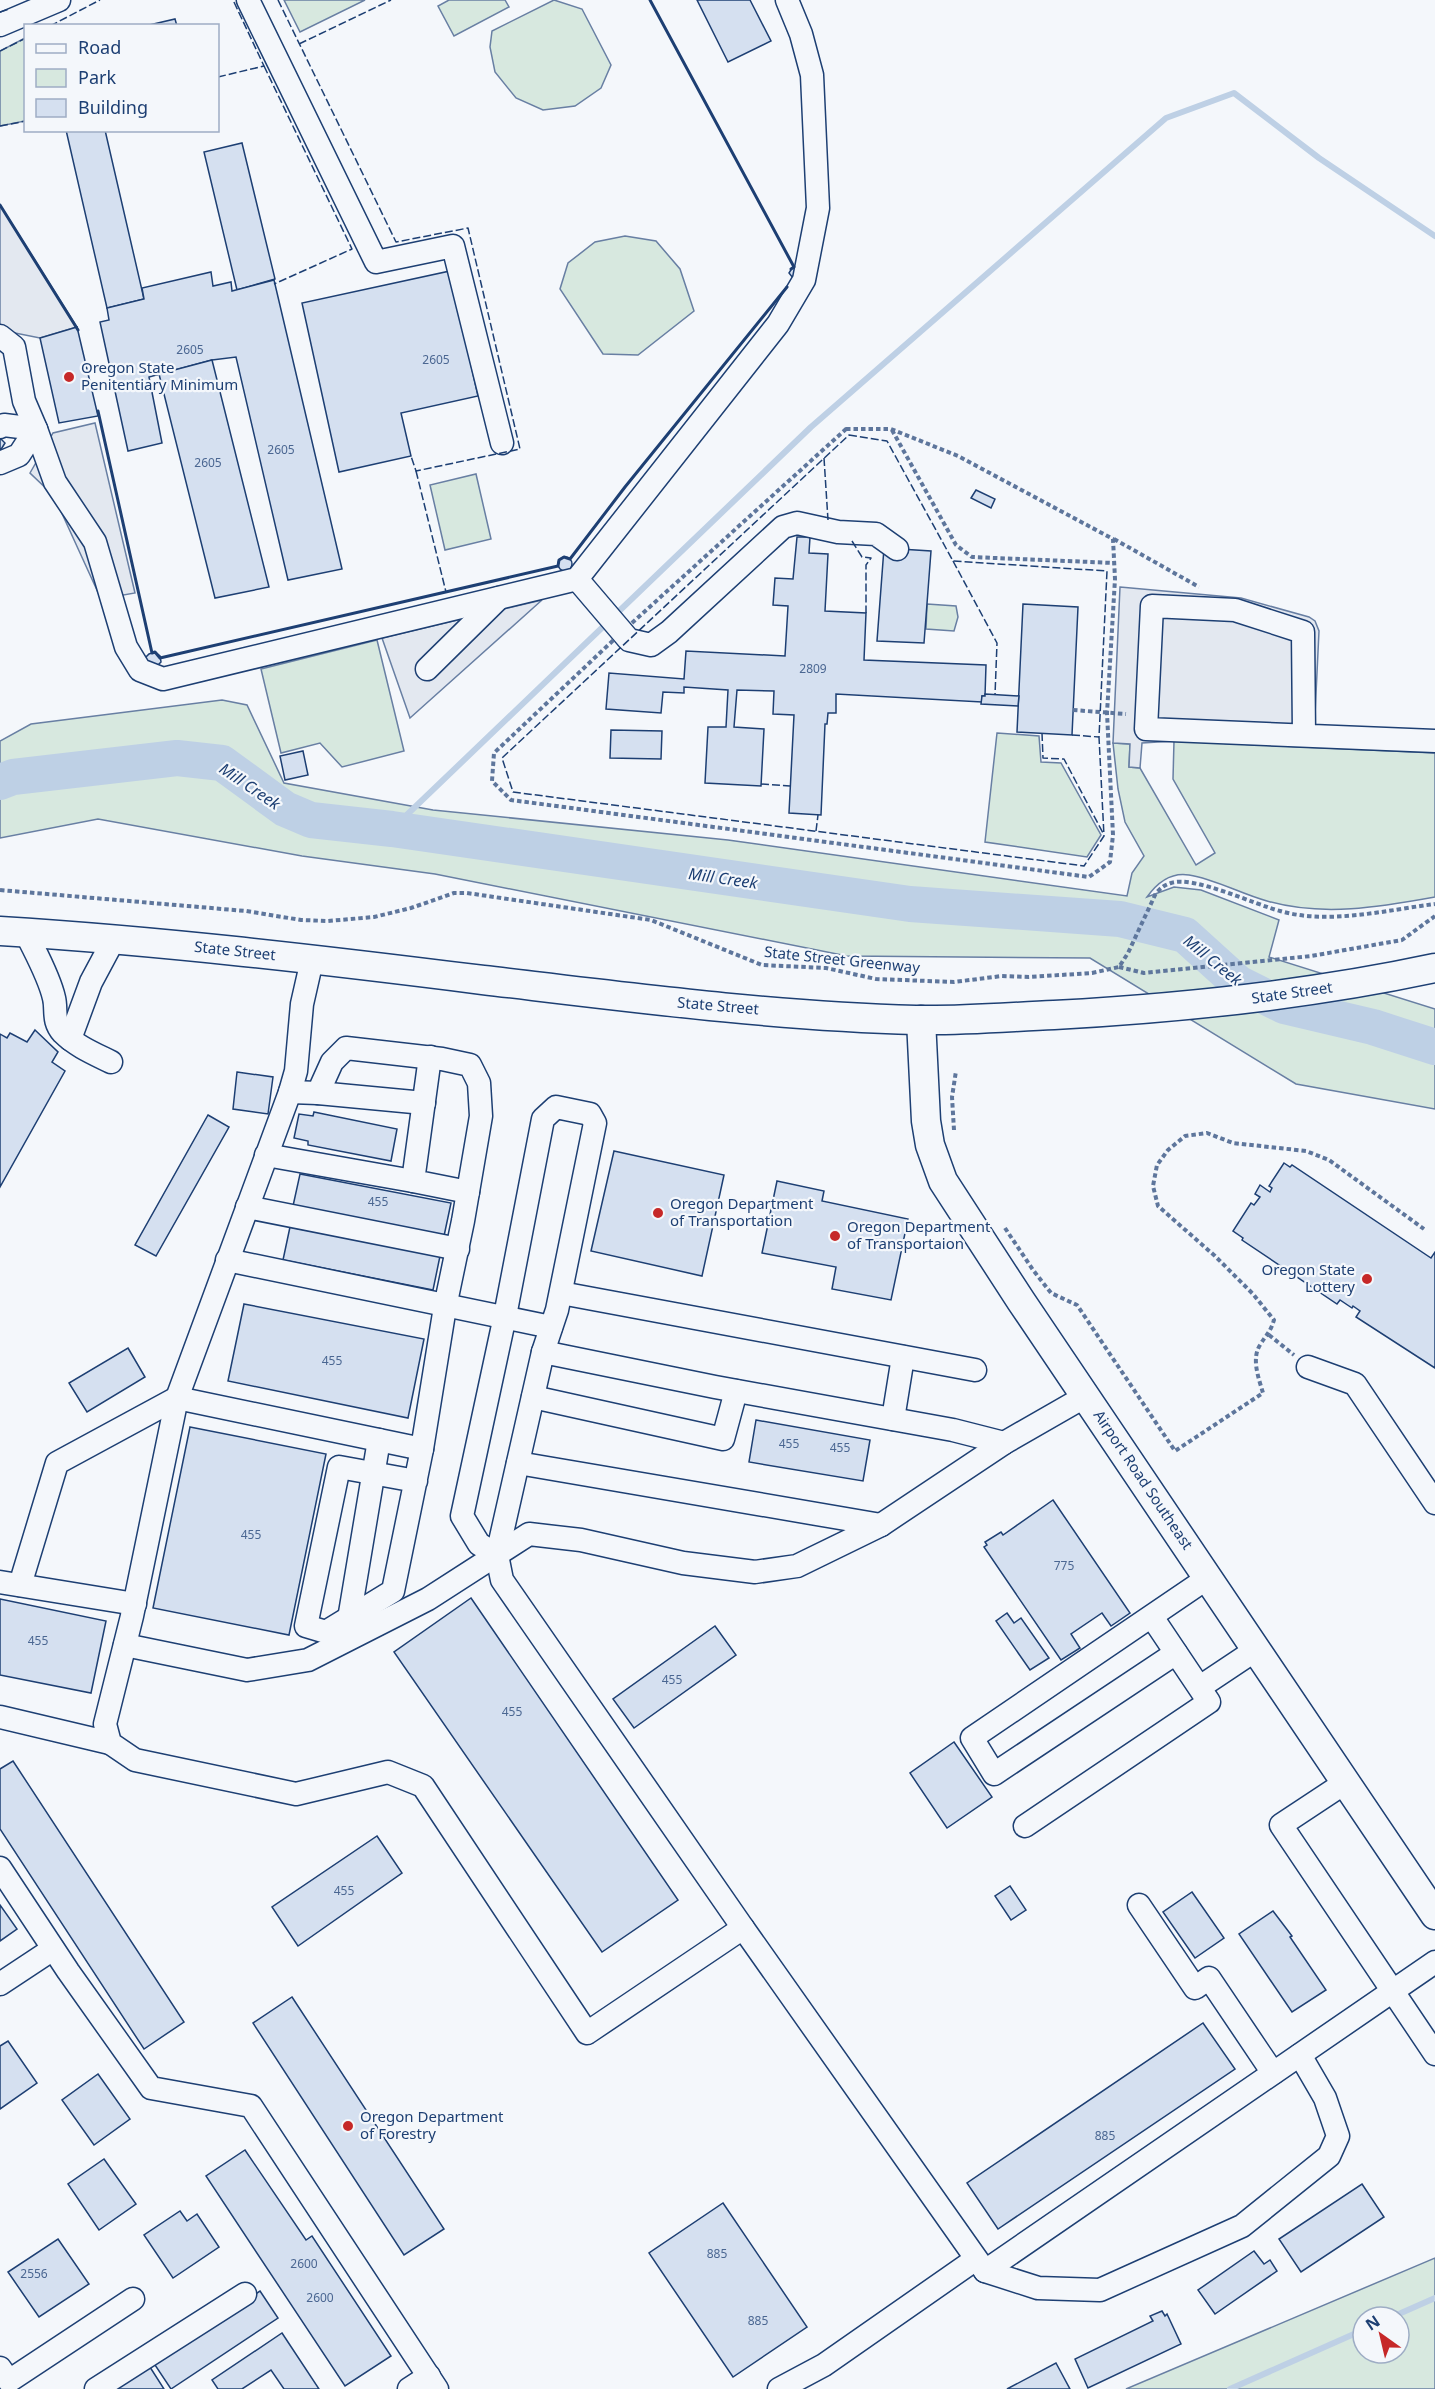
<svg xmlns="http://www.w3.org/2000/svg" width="1435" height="2389" viewBox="0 0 1435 2389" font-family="'Noto Sans',sans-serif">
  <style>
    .green { fill: #d7e8df; stroke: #687fa3; stroke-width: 1.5; fill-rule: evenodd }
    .parking { fill: #e3e8f0; stroke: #687fa3; stroke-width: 1.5 }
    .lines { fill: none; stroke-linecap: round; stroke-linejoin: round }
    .stream { stroke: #bed0e5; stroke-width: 6 }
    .river { stroke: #bed0e5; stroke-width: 36 }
    .building { fill: #d5e0f0; stroke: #1d3f73; stroke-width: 1.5 }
    .minor-casing { stroke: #1d3f73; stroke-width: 25 }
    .major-casing { stroke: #1d3f73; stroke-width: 31 }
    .path { stroke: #5e769c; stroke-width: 4; stroke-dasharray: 4.5 3; stroke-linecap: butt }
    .minor { stroke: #f4f7fb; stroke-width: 22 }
    .major { stroke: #f4f7fb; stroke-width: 28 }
    .fence { stroke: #1d3f73; stroke-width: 1.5; stroke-dasharray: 8 3; stroke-linecap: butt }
    .wall { stroke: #1d3f73; stroke-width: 3 }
    .poi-dot { fill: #c62828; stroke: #f4f7fb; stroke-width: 2 }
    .labels { text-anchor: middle; stroke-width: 4.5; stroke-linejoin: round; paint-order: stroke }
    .number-label { font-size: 12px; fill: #4b6792 }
    .poi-label { font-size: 15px; fill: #1d3f73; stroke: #f4f7fb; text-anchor: start }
    .street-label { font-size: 15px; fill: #1d3f73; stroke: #f4f7fb }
    .water-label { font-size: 16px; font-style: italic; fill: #1d3f73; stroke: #f4f7fb }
  </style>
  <rect width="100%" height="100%" fill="#f4f7fb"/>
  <!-- green -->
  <g class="green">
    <polygon points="284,0 365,0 300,32"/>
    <polygon points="449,0 505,0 509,7 454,36 438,6"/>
    <polygon points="554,0 582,9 611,65 601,88 575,106 543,110 516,98 495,72 490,47 492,31"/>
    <polygon points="25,38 25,121 0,126 0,51"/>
    <polygon points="625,236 656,241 680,269 694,311 638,355 603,354 560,289 568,263 595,242"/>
    <polygon points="476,474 491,539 445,550 430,485"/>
    <polygon points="927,604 956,606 958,617 954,631 926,629"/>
    <polygon points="377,640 404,751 342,767 320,743 281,753 261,669"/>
    <path d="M222,700L247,705L284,783L433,810L728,840L1127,896L1132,873L1144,856L1125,822L1118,789L1113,743L1130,744L1129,767L1140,768L1196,865L1215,853L1173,779L1174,741L1435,753V897C1380,907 1322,917 1267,901C1241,894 1215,879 1189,875C1171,872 1157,883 1147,897L1174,887L1201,890L1279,920L1269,957L1435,1009V1109L1296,1084L1090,958L847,956L435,874L302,856L98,819L0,838V741L31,724Z"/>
    <polygon points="997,733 1039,736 1041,762 1061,763 1101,835 1087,857 985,842"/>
    <path d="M1435,2258V2389H1126ZM1363,2317H1399V2353H1363Z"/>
  </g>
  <!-- parking -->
  <g class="parking">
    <polygon points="0,205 77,327 40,338 0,330"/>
    <polygon points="95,423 135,593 101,599 54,496 30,473 53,433"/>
    <polygon points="1120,587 1241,598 1309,617 1315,621 1319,631 1315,715 1307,747 1174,741 1142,743 1140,768 1129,767 1130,744 1113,743"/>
    <polygon points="542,600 410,718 382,638"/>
  </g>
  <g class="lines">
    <!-- stream -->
    <g class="stream">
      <polyline points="615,615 811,427 1166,118 1234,93 1319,158 1435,236"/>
      <polyline points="392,829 608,622"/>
      <polyline points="1392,2317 1435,2298"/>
      <polyline points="1230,2389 1363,2330"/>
    </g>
    <!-- river -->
    <polyline class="river" points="0,782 13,777 177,758 222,763 285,809 311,820 392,829 910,904 1120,919 1185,935 1238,983 1284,1006 1373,1027 1435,1047"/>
  </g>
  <!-- building -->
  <g class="building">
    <polygon points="697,0 750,0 771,41 728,62"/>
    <polygon points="175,19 177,26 145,26"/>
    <polygon points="66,130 105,130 144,299 107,308"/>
    <polygon points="242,143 275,279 237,290 204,152"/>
    <polygon points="797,265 793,278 789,273 792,268"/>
    <polygon points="450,271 478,396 401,413 411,456 339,472 302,303"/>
    <polygon points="211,272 213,286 231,282 232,291 274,280 342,569 288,580 236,357 212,360 149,377 162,443 128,451 100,322 109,320 107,308 144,299 142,288"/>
    <polygon points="77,327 98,416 59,423 40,338"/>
    <polygon points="212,360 269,587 215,598 159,374"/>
    <polygon points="0,438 5,443 0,451"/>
    <polygon points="976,490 995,499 991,508 971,498"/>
    <polygon points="797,537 810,537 809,553 828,554 825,611 866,613 864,660 986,665 985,696 982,696 982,702 836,694 836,713 828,713 827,724 825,724 821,815 789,813 794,715 773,714 774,691 737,690 734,727 764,729 761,786 705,783 708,727 726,727 728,690 684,687 684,693 663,692 661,713 606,709 609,673 684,679 686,651 785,656 788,606 773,605 775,578 793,579"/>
    <polygon points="884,548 931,551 924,643 877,641"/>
    <circle cx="565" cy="564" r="7"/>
    <polygon points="1023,604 1078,607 1072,735 1017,732"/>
    <polygon points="155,652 160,656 161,662 157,666 147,664 145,658 149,654"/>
    <polygon points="985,694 1019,696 1018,706 981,704 982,696 985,696"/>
    <polygon points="611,730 662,731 661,759 610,758"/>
    <polygon points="303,751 308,775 285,780 280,756"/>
    <polygon points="35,1030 58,1052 52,1062 65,1071 0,1187 0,1034 7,1038 10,1033 27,1042"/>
    <polygon points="237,1072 273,1077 268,1114 233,1109"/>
    <polygon points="314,1112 397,1129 391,1161 308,1145 308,1141 294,1138 299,1114 313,1116"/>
    <polygon points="208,1115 229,1127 156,1256 135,1245"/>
    <polygon points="614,1151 724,1175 702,1276 591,1251"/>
    <polygon points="1284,1163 1290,1167 1292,1165 1431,1258 1435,1252 1435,1368 1356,1317 1360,1311 1353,1306 1352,1308 1340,1300 1337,1304 1242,1240 1243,1238 1233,1231 1251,1203 1254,1205 1260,1197 1255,1194 1260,1185 1270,1192 1272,1188 1269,1186"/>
    <polygon points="300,1174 451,1203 444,1236 293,1206"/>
    <polygon points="777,1181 824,1191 822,1201 908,1219 891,1300 832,1289 836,1267 762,1253"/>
    <polygon points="290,1227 440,1256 433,1290 283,1260"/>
    <polygon points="244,1304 424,1339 408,1418 228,1381"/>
    <polygon points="128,1348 145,1377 87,1412 69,1383"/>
    <polygon points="756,1420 870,1440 863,1481 749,1462"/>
    <polygon points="190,1427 326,1454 289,1635 153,1608"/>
    <polygon points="1053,1500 1130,1613 1111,1626 1102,1613 1071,1634 1080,1648 1061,1660 984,1547 987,1545 985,1542 1001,1532 1003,1535"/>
    <polygon points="471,1598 678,1900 602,1952 394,1652"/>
    <polygon points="0,1599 106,1621 91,1693 0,1675"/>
    <polygon points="1007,1613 1014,1623 1021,1618 1049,1658 1030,1670 996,1621"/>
    <polygon points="715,1626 736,1655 634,1728 613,1699"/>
    <polygon points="954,1742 992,1797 947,1828 910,1773"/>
    <polygon points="13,1761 184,2022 144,2049 0,1829 0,1769"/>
    <polygon points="377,1836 402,1873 298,1946 272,1907"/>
    <polygon points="1010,1886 1026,1910 1011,1920 995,1896"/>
    <polygon points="1192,1892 1224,1938 1195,1958 1163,1912"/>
    <polygon points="0,1905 17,1929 0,1941"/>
    <polygon points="1273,1911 1292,1936 1290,1937 1326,1990 1292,2012 1239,1934"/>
    <polygon points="292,1997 444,2229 404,2255 253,2023"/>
    <polygon points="1203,2023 1235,2069 998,2229 967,2183"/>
    <polygon points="8,2041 37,2083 0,2109 0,2046"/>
    <polygon points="98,2074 130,2119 94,2145 62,2100"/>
    <polygon points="245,2150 306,2240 312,2236 391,2356 345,2386 206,2176"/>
    <polygon points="104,2159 136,2204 99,2230 68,2184"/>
    <polygon points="1362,2184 1384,2217 1301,2272 1279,2239"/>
    <polygon points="723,2203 807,2327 733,2377 649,2253"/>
    <polygon points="180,2211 187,2221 197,2214 219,2247 173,2278 144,2235"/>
    <polygon points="58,2239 89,2284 39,2317 8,2272"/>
    <polygon points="1254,2251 1264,2264 1270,2260 1277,2271 1215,2314 1198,2290"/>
    <polygon points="260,2291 278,2318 171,2389 153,2362"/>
    <polygon points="1162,2311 1165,2316 1167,2314 1181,2344 1088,2388 1075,2359 1153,2321 1150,2316"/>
    <polygon points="282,2333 319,2389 284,2389 271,2370 242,2389 218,2389 212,2380"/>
    <polygon points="1056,2363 1070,2389 1007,2389"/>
    <polygon points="148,2364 164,2389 110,2389"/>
  </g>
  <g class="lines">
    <defs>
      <g id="minor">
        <polyline points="248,0 376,262 453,246 502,443"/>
        <polyline points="0,25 59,0"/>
        <polyline points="0,336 14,347 24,401 36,429 19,455 0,463"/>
        <polyline points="0,427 4,425 36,429 55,482 95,542 126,647 140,670 163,679 577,579 778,324 804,280 818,208 812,75 801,34 787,0"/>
        <polyline points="577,579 629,640 651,645 669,632 783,527 797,523 838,532 876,534 897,549"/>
        <polyline points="427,669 499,598"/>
        <polyline points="1304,734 1303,632 1235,610 1152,606 1146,729 1435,741"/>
        <path d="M26,933C35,952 49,976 54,998C57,1010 52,1021 63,1033C76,1046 95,1054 111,1062"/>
        <polyline points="312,960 302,1004 296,1071 290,1092 177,1398 132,1616 105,1724 110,1743 135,1760 296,1794 388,1772 423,1786 587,2033 743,1928 985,2271 1435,1962"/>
        <polyline points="70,1039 91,982 114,939"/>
        <polyline points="430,1057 413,1181 468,1192"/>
        <polyline points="318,1093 424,1103"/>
        <polyline points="266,1155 413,1181"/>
        <polyline points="247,1207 458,1249"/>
        <polyline points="227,1260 551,1327"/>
        <polyline points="561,1293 975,1370"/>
        <polyline points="1308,1367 1355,1384 1435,1503"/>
        <polyline points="533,1397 723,1439 736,1391"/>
        <polyline points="893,1419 903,1357"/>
        <polyline points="518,1463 881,1525"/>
        <polyline points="416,1481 339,1467 306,1626 326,1632 393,1591 422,1449"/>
        <polyline points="497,1555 479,1544 462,1516 505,1316 543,1119 556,1107 590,1114 595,1123 557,1310 543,1352"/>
        <polyline points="0,1582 135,1604"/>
        <polyline points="20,1585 57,1463 177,1398 422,1449 445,1307 463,1221 481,1116 479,1083 470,1065 442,1059 346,1048 332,1062 318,1093 290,1092"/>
        <polyline points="349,1619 379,1440"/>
        <polyline points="125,1645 247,1670 308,1660 428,1599 529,1534 581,1540 683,1563 755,1572 797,1566 881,1525 1004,1443 1086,1396"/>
        <polyline points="1176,1653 994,1774 972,1738 1209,1577"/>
        <polyline points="1200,1687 1257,1649"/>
        <polyline points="0,1717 110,1743"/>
        <polyline points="1346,1782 1281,1825 1435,2054"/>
        <polyline points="1025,1826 1209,1702 1152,1617"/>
        <polyline points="0,1868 68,1971 151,2088 251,2106 437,2389"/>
        <polyline points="1139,1905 1195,1988 1209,1978 1273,2073"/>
        <polyline points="743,1928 502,1580 497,1555 543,1352 715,1387 953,1430 1004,1443"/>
        <polyline points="0,1984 53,1949"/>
        <polyline points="985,2271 1038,2288 1100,2290 1242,2226 1329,2156 1338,2136 1325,2098 1300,2055"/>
        <polyline points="0,2368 9,2381 133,2299"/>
        <polyline points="96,2389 245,2294"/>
        <polyline points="409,2389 429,2376"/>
        <polyline points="779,2389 824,2365 976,2259"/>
      </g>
      <g id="major">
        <path d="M0,931C162,941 323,960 483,980C627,997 771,1016 916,1020C962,1021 1008,1017 1054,1015C1183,1008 1309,995 1435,968"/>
        <polyline points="921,1020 926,1121 930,1145 943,1181 1021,1301 1435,1915"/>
      </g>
    </defs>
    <!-- minor casing -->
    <use href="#minor" class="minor-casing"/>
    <!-- major casing -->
    <use href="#major" class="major-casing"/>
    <!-- path -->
    <g class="path">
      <polygon points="846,429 891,429 958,456 1113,539 1115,579 1107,713 1113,835 1110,862 1089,877 511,800 492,781 494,753 622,632"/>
      <polyline points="892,430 956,545 972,557 1114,563"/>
      <polyline points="1114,539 1199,587"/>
      <polyline points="1073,710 1126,714"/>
      <path d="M0,890L246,911L301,920L328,921L374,917L411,908L454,893H467L651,920L762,965L826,968L876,979L954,982L1002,976L1029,977L1092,973L1119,967L1128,953L1156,893C1161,888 1164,885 1171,883C1193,875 1256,905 1280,911C1329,925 1386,910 1435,904"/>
      <polyline points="1119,967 1144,973 1311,956 1402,940 1435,916"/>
      <polyline points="954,1130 952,1097 956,1071"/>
      <path d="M1005,1228L1033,1270L1051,1293L1077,1305L1175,1451L1263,1393C1259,1379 1251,1359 1260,1345C1266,1335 1270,1333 1274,1320L1253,1294L1215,1256L1158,1206L1153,1186L1157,1165L1168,1150L1185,1136L1207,1133L1233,1143L1306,1151L1329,1160L1424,1229"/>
      <polyline points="1269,1335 1294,1355"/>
    </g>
    <!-- minor -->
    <use href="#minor" class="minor"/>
    <!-- major -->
    <use href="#major" class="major"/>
    <!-- fence -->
    <g class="fence">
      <polyline points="278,0 396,242 468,228 520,449 416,471 411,456"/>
      <polyline points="0,12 9,9"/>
      <polyline points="50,26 100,0"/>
      <polyline points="299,44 391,0"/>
      <polyline points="0,51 26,38"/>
      <polyline points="264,66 352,249 274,284"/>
      <polyline points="218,77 264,66 233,0"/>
      <polyline points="0,126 26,121"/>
      <polygon points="849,435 887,441 953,561 1107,571 1099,737 1104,836 1084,866 513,792 502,758"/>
      <polyline points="824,458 828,520"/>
      <polyline points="416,471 446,592"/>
      <polyline points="852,541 862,557 871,558 866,565 866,613"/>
      <polyline points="953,561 997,643 995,695"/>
      <polyline points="1042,733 1043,758 1064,759 1103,833"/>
      <polyline points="1072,735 1099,737"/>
      <polyline points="761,784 790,786"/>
      <polyline points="816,831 818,815"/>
    </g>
    <!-- wall -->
    <g class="wall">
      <polyline points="650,0 794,267 791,269"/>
      <polyline points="0,205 78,330"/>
      <polyline points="98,411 152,653 155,652 160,658 558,566 559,560 564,557 570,559 625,487 787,287"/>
    </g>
  </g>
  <!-- markers -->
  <g class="poi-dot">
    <circle cx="69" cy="377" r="6"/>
    <circle cx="658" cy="1213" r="6"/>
    <circle cx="835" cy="1236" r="6"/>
    <circle cx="1367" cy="1279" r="6"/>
    <circle cx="348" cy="2126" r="6"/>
  </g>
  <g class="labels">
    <!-- number labels -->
    <g class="number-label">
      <text x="190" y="354">2605</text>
      <text x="436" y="364">2605</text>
      <text x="281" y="454">2605</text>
      <text x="208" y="467">2605</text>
      <text x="813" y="673">2809</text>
      <text x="378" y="1206">455</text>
      <text x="332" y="1365">455</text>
      <text x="789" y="1448">455</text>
      <text x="840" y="1452">455</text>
      <text x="251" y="1539">455</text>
      <text x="1064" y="1570">775</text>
      <text x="38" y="1645">455</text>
      <text x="672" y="1684">455</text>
      <text x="512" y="1716">455</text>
      <text x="344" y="1895">455</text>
      <text x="1105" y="2140">885</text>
      <text x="717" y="2258">885</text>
      <text x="304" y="2268">2600</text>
      <text x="34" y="2278">2556</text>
      <text x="320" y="2302">2600</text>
      <text x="758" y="2325">885</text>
    </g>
    <!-- poi labels -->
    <g class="poi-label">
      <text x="81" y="373">Oregon State<tspan x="81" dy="17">Penitentiary Minimum</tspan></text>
      <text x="670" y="1209">Oregon Department<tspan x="670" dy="17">of Transportation</tspan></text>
      <text x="847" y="1232">Oregon Department<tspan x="847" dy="17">of Transportaion</tspan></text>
      <text x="1355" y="1275" text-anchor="end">Oregon State<tspan x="1355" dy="17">Lottery</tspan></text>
      <text x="360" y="2122">Oregon Department<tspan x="360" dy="17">of Forestry</tspan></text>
    </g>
    <!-- street labels -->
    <g class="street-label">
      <text transform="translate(235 951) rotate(6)" y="5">State Street</text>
      <text transform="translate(842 960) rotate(6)" y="5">State Street Greenway</text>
      <text transform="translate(1292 993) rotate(-8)" y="5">State Street</text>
      <text transform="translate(718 1006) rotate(5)" y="5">State Street</text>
      <text transform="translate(1143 1480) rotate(56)" y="5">Airport Road Southeast</text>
    </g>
    <!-- water labels -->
    <g class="water-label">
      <text transform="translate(250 786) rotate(34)" y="6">Mill Creek</text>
      <text transform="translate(723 878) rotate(8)" y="6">Mill Creek</text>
      <text transform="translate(1213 960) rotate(39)" y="6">Mill Creek</text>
    </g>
  </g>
  <!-- legend -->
  <rect x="24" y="24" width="195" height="108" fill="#f4f7fb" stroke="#9eadc5" stroke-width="1.5"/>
  <rect x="36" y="44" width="30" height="9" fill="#f4f7fb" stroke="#9eadc5" stroke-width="1.5"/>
  <text x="78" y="54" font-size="18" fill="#1d3f73">Road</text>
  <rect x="36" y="69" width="30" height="18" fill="#d7e8df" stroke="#9eadc5" stroke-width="1.5"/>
  <text x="78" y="84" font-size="18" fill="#1d3f73">Park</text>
  <rect x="36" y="99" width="30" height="18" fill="#d5e0f0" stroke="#9eadc5" stroke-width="1.5"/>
  <text x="78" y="114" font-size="18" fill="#1d3f73">Building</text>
  <!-- north arrow -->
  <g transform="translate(1381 2335) rotate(326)"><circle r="28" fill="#f4f7fb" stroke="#9eadc5" stroke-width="1.5"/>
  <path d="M0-4.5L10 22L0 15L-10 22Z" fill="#c62828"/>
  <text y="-9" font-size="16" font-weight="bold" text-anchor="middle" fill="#1d3f73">N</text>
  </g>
</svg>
